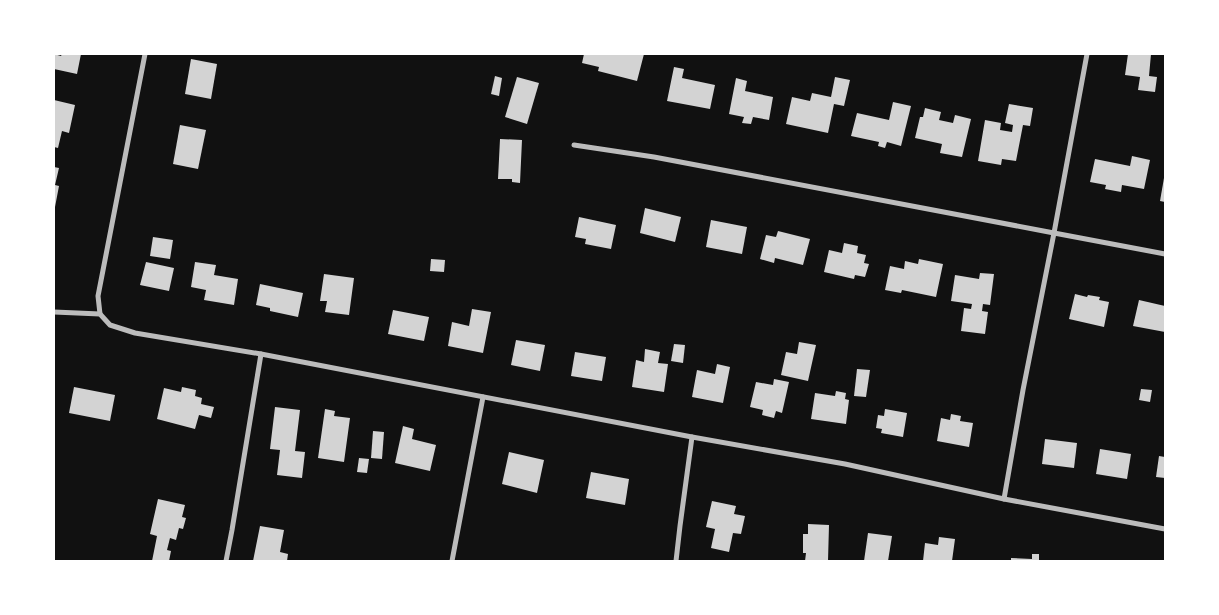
<svg xmlns="http://www.w3.org/2000/svg" width="1219" height="615" viewBox="0 0 1219 615" font-family="Lora,serif">
  <style>
    .building { fill: #d3d3d3 }
    .lines { fill: none; stroke-linecap: round; stroke-linejoin: round }
    .minor { stroke: #bcbcbc; stroke-width: 5 }
  </style>
  <rect width="100%" height="100%" fill="#111"/>
  <!-- building -->
  <g class="building">
    <polygon points="54,54 61,56 62,54 81,54 77,74 54,69"/>
    <polygon points="584,54 644,54 637,81 598,71 599,67 582,63"/>
    <polygon points="1128,54 1151,54 1149,76 1157,77 1155,92 1138,90 1140,77 1125,75"/>
    <polygon points="191,59 217,64 211,99 185,94"/>
    <polygon points="674,67 684,69 682,78 715,85 710,109 667,101"/>
    <polygon points="495,76 502,78 499,96 491,94"/>
    <polygon points="517,77 539,83 527,124 505,117"/>
    <polygon points="835,77 850,80 844,106 834,104 828,133 786,124 792,97 810,101 812,93 831,97"/>
    <polygon points="736,78 747,81 745,91 773,97 769,120 753,117 751,124 742,123 744,117 729,114"/>
    <polygon points="54,100 75,105 69,133 62,131 58,148 54,147"/>
    <polygon points="893,102 911,106 901,146 887,142 885,148 878,146 879,142 851,136 857,113 889,120"/>
    <polygon points="1009,104 1033,108 1030,126 1023,125 1016,161 1002,159 1001,165 978,161 985,120 1001,123 1000,130 1012,132 1013,125 1005,123"/>
    <polygon points="925,108 941,112 939,120 953,123 955,115 971,119 962,157 940,153 942,144 915,138 920,117 923,117"/>
    <polygon points="180,125 206,130 198,169 173,164"/>
    <polygon points="500,139 522,140 520,183 512,182 512,179 498,179"/>
    <polygon points="1132,156 1150,160 1144,189 1122,185 1121,192 1105,189 1106,185 1090,182 1095,159 1130,166"/>
    <polygon points="54,167 59,168 55,185 59,186 55,207 54,207"/>
    <polygon points="1164,178 1165,178 1165,202 1160,201"/>
    <polygon points="645,208 681,217 675,242 640,233"/>
    <polygon points="579,217 616,225 611,249 585,244 586,239 575,237"/>
    <polygon points="711,220 747,227 742,254 706,247"/>
    <polygon points="778,231 810,239 803,265 775,258 774,263 760,259 766,235 776,237"/>
    <polygon points="153,237 173,240 170,259 150,256"/>
    <polygon points="844,243 858,246 857,253 866,255 864,263 869,264 865,277 855,275 854,279 824,272 829,250 842,253"/>
    <polygon points="431,259 445,260 444,272 430,271"/>
    <polygon points="919,259 943,264 936,297 902,290 901,293 885,290 890,266 904,269 905,261 918,264"/>
    <polygon points="146,262 174,268 169,291 140,285"/>
    <polygon points="195,262 216,265 214,275 238,279 234,305 204,300 206,290 191,287"/>
    <polygon points="980,273 994,274 990,305 983,304 982,311 988,312 985,334 961,331 964,308 971,309 972,304 951,301 955,275 979,279"/>
    <polygon points="324,274 354,278 349,315 325,312 327,301 320,301"/>
    <polygon points="260,284 303,293 298,317 270,311 270,308 256,305"/>
    <polygon points="1075,294 1087,297 1088,295 1100,297 1099,300 1109,302 1104,327 1069,319"/>
    <polygon points="1139,300 1165,306 1165,332 1133,326"/>
    <polygon points="472,309 491,312 483,353 448,346 452,322 469,326"/>
    <polygon points="393,310 429,317 424,341 388,334"/>
    <polygon points="516,340 545,345 540,371 511,365"/>
    <polygon points="799,342 816,345 808,381 781,375 786,352 797,354"/>
    <polygon points="674,344 685,345 683,363 671,361"/>
    <polygon points="645,349 660,352 658,363 668,364 664,392 632,387 636,360 644,362"/>
    <polygon points="575,352 606,357 602,381 571,376"/>
    <polygon points="717,364 730,367 723,403 692,397 697,370 715,374"/>
    <polygon points="857,369 870,370 866,397 854,396"/>
    <polygon points="774,379 789,382 782,413 776,411 774,418 762,415 763,410 750,407 756,382 773,385"/>
    <polygon points="74,387 115,395 110,421 69,413"/>
    <polygon points="182,387 196,390 195,396 202,398 201,404 214,407 211,418 199,415 195,429 157,419 164,388 181,392"/>
    <polygon points="1141,389 1152,390 1150,402 1139,400"/>
    <polygon points="836,391 846,393 845,399 849,400 846,424 811,419 815,393 835,396"/>
    <polygon points="275,407 300,410 295,451 305,452 302,478 277,475 280,450 270,449"/>
    <polygon points="325,409 335,411 334,416 350,418 344,462 318,458"/>
    <polygon points="885,409 907,413 903,437 881,433 882,429 876,428 878,415 884,416"/>
    <polygon points="951,414 961,416 960,421 973,423 969,447 937,441 941,418 950,420"/>
    <polygon points="403,426 414,429 412,439 436,445 430,471 395,463"/>
    <polygon points="373,431 384,432 382,459 371,458"/>
    <polygon points="1045,439 1077,443 1074,468 1042,464"/>
    <polygon points="1100,449 1131,454 1127,479 1096,474"/>
    <polygon points="509,452 544,460 537,493 502,484"/>
    <polygon points="1159,456 1165,457 1165,478 1156,477"/>
    <polygon points="359,458 369,459 367,473 357,472"/>
    <polygon points="591,472 629,479 625,505 586,498"/>
    <polygon points="158,499 185,505 182,517 186,518 183,529 179,528 176,540 170,538 167,550 171,551 169,561 152,561 157,536 150,534"/>
    <polygon points="712,501 736,506 734,514 745,516 741,534 733,533 729,552 711,548 715,529 706,527"/>
    <polygon points="808,524 829,525 828,561 805,561 806,553 803,553 803,534 808,534"/>
    <polygon points="260,526 284,530 280,552 288,554 287,561 253,561"/>
    <polygon points="868,533 892,536 888,561 864,561"/>
    <polygon points="939,537 955,539 952,561 923,561 925,543 938,545"/>
    <polygon points="1032,554 1039,554 1039,561 1011,561 1011,558 1032,559"/>
  </g>
  <g class="lines">
    <!-- minor -->
    <g class="minor">
      <polyline points="574,145 654,157 1054,233 1165,254"/>
      <polyline points="54,312 100,314 110,325 135,333 261,354 692,437 845,464 1004,499 1165,529"/>
      <polyline points="100,314 98,296 145,54"/>
      <polyline points="1004,499 1023,390 1054,233 1087,54"/>
      <polyline points="226,561 232,530 261,354"/>
      <polyline points="452,561 483,397"/>
      <polyline points="676,561 680,526 692,437"/>
    </g>
  </g>
  <!-- border -->
  <rect width="1219" height="615" fill="none" stroke="#ffffff" stroke-width="110"/>
</svg>
